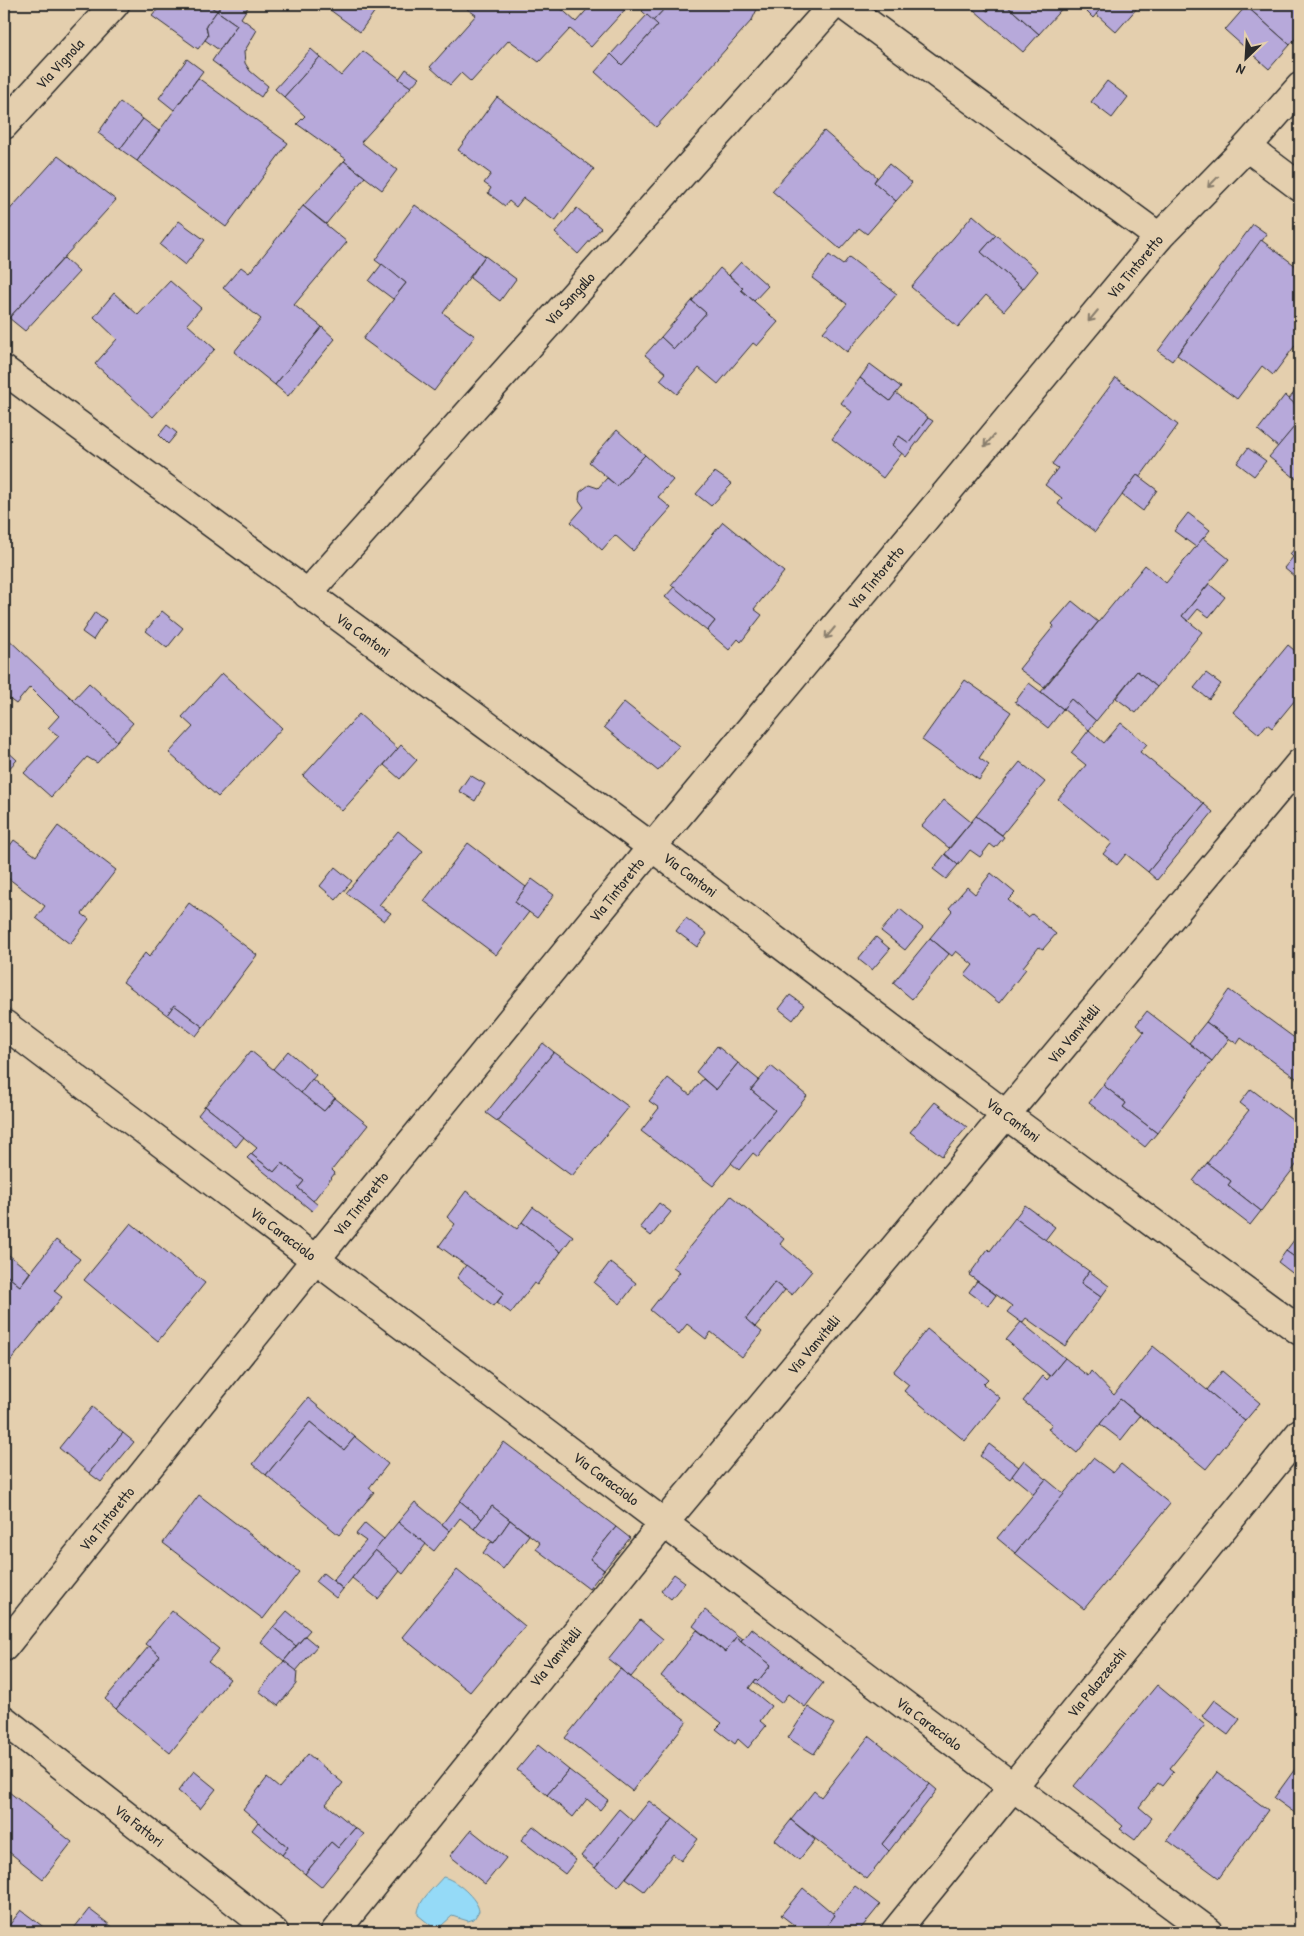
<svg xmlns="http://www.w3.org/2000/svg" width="1304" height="1936" viewBox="0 0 1304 1936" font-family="'Patrick Hand',sans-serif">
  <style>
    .water { fill: #95daf7; stroke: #6b94a5 }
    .building { fill: #b7a9da; stroke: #2b2b2b }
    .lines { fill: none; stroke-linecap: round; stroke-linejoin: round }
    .minor-casing { stroke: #2b2b2b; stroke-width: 31 }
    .minor { stroke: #e4cfae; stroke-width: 28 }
    .oneway { stroke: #887d6c }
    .labels { text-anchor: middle; stroke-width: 4.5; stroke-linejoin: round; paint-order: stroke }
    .street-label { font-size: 15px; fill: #2b2b2b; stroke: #e4cfae }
  </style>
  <rect width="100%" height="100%" fill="#e4cfae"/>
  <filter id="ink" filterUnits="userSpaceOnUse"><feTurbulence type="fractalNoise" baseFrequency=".02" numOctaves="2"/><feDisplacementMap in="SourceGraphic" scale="10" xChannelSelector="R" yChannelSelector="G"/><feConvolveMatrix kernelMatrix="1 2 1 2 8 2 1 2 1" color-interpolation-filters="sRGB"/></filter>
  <g filter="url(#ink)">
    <!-- water -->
    <path class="water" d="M443,1877C455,1879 478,1899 479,1911L474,1919L468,1921L452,1916L441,1926L434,1928L418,1915C417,1901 435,1887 443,1877Z"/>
    <!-- building -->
    <g class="building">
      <polygon points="162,4 207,4 217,11 206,26 208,36 198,49 152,16"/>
      <polygon points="207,4 223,4 217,11"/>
      <polygon points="223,4 250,4 241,18 257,30 244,52 245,63 250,71 268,86 261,97 212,61 237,25 217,11"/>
      <polygon points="322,4 380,4 360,32"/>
      <polygon points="472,4 556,4 576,22 592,4 630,4 591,47 570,29 539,62 509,40 471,82 461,73 450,85 430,67 476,15 467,9"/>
      <polygon points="649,4 669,4 653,21 642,11"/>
      <polygon points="669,4 757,4 759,5 752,20 656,127 595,72 611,54 622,65 658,25 653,21"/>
      <polygon points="967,4 979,4 988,11 994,4 1005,4 1039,34 1023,52"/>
      <polygon points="979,4 994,4 988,11"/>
      <polygon points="1005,4 1066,4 1039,34"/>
      <polygon points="1079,4 1105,4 1093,18"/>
      <polygon points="1105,4 1135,4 1138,7 1116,32 1096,14"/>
      <polygon points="1244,4 1300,4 1300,33 1290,45"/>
      <polygon points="1246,6 1290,45 1269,69 1225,30"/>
      <polygon points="217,11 237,25 219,50 205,40 208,36 206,26"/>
      <polygon points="647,15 658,25 622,65 611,54"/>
      <polygon points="311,49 320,57 284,97 275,89"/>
      <polygon points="363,51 411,87 361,142 397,170 382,190 344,161 346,159 297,124 305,116 284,97 320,57 341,76"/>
      <polygon points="187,59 203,71 174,110 159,98"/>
      <polygon points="406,69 419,78 411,87 399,79"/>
      <polygon points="198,78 288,143 226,227 137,161"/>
      <polygon points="1107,81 1128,97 1112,118 1091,102"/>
      <polygon points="497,97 594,169 555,221 523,198 516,207 509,201 505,206 488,193 491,188 484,183 491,174 458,150"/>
      <polygon points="120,102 143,119 120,149 98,133"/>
      <polygon points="143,119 159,131 137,161 120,149"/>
      <polygon points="824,131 877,177 874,182 896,201 867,234 859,228 840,249 772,191"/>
      <polygon points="58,156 116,200 9,318 4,315 4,216"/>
      <polygon points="344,161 365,177 326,224 303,206"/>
      <polygon points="889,164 912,183 896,201 874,182"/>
      <polygon points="415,205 485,256 443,313 475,336 434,391 363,339 406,283 375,260"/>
      <polygon points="303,206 347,242 294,305 322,327 275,385 234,352 261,319 223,288 241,267 249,273"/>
      <polygon points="577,208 601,228 578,254 555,233"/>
      <polygon points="973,215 996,235 981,252 1023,289 1004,311 986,295 958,327 911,287"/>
      <polygon points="179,221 205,240 185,265 160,245"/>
      <polygon points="1253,224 1267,234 1172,361 1158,351"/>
      <polygon points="996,235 1038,271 1023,289 981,252"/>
      <polygon points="1261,240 1300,269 1300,315 1297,319 1300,321 1300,339 1273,375 1262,366 1237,399 1177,355"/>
      <polygon points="829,255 843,265 849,257 897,294 847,352 823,332 847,304 812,278"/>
      <polygon points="485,256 516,279 500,301 470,278"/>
      <polygon points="64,258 79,272 25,331 9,318"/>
      <polygon points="741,262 768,286 754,301 741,290 743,288 729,275"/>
      <polygon points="382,264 406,283 393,299 369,281"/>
      <polygon points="720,268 743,288 741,290 778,322 757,346 753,343 718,384 699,368 677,394 660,380 666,373 645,355 661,337 674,349 706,313 692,301"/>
      <polygon points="170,281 201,308 187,324 215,349 153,417 95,364 117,339 94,317 114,293 138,315"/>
      <polygon points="692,301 706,313 674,349 661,337"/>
      <polygon points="322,327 335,339 288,396 275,385"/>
      <polygon points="870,364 901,387 890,401 860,378"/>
      <polygon points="860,378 890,401 896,393 928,418 909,443 899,436 892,445 902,453 883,478 832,439 852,412 841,403"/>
      <polygon points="1116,378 1178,425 1140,477 1137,475 1095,532 1058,504 1062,498 1045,485 1058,468 1052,464"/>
      <polygon points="1300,385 1300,409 1289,399"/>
      <polygon points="1285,395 1300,409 1300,420 1278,447 1258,430"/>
      <polygon points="928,418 933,421 906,457 892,445 899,436 909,443"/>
      <polygon points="1300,420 1300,482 1269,457"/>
      <polygon points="167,425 177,433 168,444 159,435"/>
      <polygon points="617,430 645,455 617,486 589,462"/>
      <polygon points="1248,448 1266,461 1254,476 1237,463"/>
      <polygon points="645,455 673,480 658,497 671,508 633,551 615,535 602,550 571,522 584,507 579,500 580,492 589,485 598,488 607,478 617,486"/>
      <polygon points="715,472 732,484 711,506 696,494"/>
      <polygon points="1137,475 1157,490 1143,511 1122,495"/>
      <polygon points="1188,513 1210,530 1196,547 1174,531"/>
      <polygon points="723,522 784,572 754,609 762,615 741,642 738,639 729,650 707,631 715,621 671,585"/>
      <polygon points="1203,538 1229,559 1182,616 1202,632 1157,687 1137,671 1096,721 1071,699 1063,709 1041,692 1145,565 1166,583"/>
      <polygon points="1300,542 1300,581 1284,568 1293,557 1290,554"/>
      <polygon points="1209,584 1225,597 1209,617 1198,609 1188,621 1182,616"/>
      <polygon points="674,587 715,621 707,631 665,597"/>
      <polygon points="1072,601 1098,622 1044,687 1019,669 1054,626 1052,624"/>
      <polygon points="162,611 183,628 167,648 146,631"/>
      <polygon points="95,612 106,620 93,640 82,632"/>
      <polygon points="4,635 117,741 97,763 87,757 51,797 24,773 59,736 48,728 59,716 30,687 16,704 4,695"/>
      <polygon points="1288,645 1300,655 1296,661 1300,664 1300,694 1272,728 1267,724 1259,734 1233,712"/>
      <polygon points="1137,671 1157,687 1136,713 1116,698"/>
      <polygon points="222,673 282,728 218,797 169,753 193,727 182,717"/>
      <polygon points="1206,673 1221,684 1209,699 1194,688"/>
      <polygon points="965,680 1011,712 979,758 989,765 979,780 922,740"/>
      <polygon points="89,683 133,723 117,741 73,700"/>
      <polygon points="1029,683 1063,709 1048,728 1015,702"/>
      <polygon points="1071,699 1096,721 1089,730 1063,709"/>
      <polygon points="624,702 679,746 658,771 604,727"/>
      <polygon points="359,714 398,749 342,811 303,776"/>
      <polygon points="1121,723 1147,744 1140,752 1204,804 1148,872 1126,854 1117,865 1103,854 1112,843 1058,799 1086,765 1071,753 1089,730 1104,743"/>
      <polygon points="401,745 417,760 400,779 384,765"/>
      <polygon points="4,748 17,760 4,774"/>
      <polygon points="1020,762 1045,782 1002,835 976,816"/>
      <polygon points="470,775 485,784 475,801 459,791"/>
      <polygon points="944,800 971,822 949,848 922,826"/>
      <polygon points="1204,804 1213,812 1157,880 1148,872"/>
      <polygon points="976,816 1004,837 995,848 990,844 980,857 970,850 958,865 945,854"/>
      <polygon points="58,826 116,870 82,914 89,919 70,944 36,918 45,906 4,875 4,854 14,840 36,856"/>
      <polygon points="398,831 423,851 379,905 391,913 384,921 346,893"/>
      <polygon points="468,843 526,887 515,902 529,912 496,955 424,901"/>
      <polygon points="945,854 958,865 946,879 933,869"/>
      <polygon points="335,867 352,881 336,900 320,886"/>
      <polygon points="991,873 1015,893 1008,900 1028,917 1032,914 1056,934 1043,949 1039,947 1023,967 1026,969 999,1003 965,975 973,965 956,951 952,956 930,938 952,911 949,908 967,887 975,894"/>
      <polygon points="532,879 554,895 537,918 515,902"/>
      <polygon points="189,903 257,955 203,1027 174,1005 167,1015 123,982 145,953 149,957"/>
      <polygon points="900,909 923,928 905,950 881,931"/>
      <polygon points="686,918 707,934 697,947 676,931"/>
      <polygon points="876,937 890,949 872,970 858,959"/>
      <polygon points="930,938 949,954 912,999 893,983"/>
      <polygon points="1229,990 1300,1042 1300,1081 1241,1038 1237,1044 1206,1022"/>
      <polygon points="790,995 804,1005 793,1020 779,1009"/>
      <polygon points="174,1005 203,1027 196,1036 167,1015"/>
      <polygon points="1147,1011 1212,1061 1157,1133 1123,1107 1126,1103 1103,1085 1144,1032 1136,1025"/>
      <polygon points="1206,1022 1229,1039 1212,1061 1189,1043"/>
      <polygon points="543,1043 554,1052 497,1121 486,1113"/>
      <polygon points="717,1046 738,1063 716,1090 696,1072"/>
      <polygon points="251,1051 324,1111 335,1098 368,1125 332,1170 335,1173 313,1201 298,1188 304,1181 282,1163 274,1172 251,1154 257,1148 205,1106"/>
      <polygon points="288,1051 316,1075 301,1093 273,1069"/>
      <polygon points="554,1052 629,1107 572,1176 497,1121"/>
      <polygon points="738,1063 759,1080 751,1090 775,1110 713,1186 641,1131 659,1108 649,1101 668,1078 690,1095 703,1079 716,1090"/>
      <polygon points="771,1066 807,1096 758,1157 753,1153 739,1170 731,1163 775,1110 751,1090"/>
      <polygon points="312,1079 335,1098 324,1111 301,1093"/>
      <polygon points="1103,1085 1126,1103 1123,1107 1157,1133 1145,1147 1089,1103"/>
      <polygon points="1251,1089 1300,1126 1300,1160 1261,1211 1228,1185 1231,1181 1207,1163 1249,1110 1240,1103"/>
      <polygon points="935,1102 967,1127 942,1156 910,1132"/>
      <polygon points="205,1106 244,1137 236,1147 198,1115"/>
      <polygon points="251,1154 274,1172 282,1163 304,1181 298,1188 318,1205 312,1211 247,1158"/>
      <polygon points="1207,1163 1231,1181 1228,1185 1261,1211 1250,1225 1193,1181"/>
      <polygon points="466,1191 517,1229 522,1222 561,1252 537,1285 534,1283 511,1313 497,1303 504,1293 439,1246 455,1224 447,1217"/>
      <polygon points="731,1196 784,1239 780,1244 812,1271 792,1295 775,1282 746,1319 762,1332 742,1357 711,1332 706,1339 687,1324 679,1334 650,1310 680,1272 673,1267"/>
      <polygon points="659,1203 671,1212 651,1236 640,1227"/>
      <polygon points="1025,1205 1055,1227 1045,1240 1015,1218"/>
      <polygon points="533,1207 573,1236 561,1252 522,1222"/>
      <polygon points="1015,1218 1089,1271 1081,1283 1101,1297 1065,1346 1026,1318 1022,1323 1007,1312 1012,1306 969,1275 988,1249 990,1251"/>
      <polygon points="131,1223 205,1283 158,1341 84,1280"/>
      <polygon points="1300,1232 1300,1261 1286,1251"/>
      <polygon points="56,1240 80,1259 54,1291 62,1297 4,1369 4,1273 20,1286"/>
      <polygon points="4,1251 30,1272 20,1286 4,1273"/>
      <polygon points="1286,1251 1300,1261 1300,1279 1278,1262"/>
      <polygon points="610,1262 636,1283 620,1304 594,1283"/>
      <polygon points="466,1265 504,1293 494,1306 457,1278"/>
      <polygon points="1089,1271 1109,1286 1101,1297 1081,1283"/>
      <polygon points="977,1281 996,1295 988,1306 969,1292"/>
      <polygon points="775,1282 785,1290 755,1327 746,1319"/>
      <polygon points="1021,1322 1065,1358 1050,1376 1006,1340"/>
      <polygon points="927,1329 988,1379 983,1384 1000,1398 965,1441 904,1391 909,1385 893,1372"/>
      <polygon points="1153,1346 1245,1421 1206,1469 1120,1399 1077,1453 1048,1429 1052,1424 1023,1401 1043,1376 1047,1380 1065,1358 1088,1376 1091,1371 1114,1395"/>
      <polygon points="1222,1371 1260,1403 1245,1421 1207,1390"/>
      <polygon points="308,1398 355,1437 344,1450 310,1422 266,1475 253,1464"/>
      <polygon points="1120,1399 1140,1416 1121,1440 1100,1424"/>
      <polygon points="92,1407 123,1433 89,1473 59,1448"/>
      <polygon points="310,1422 344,1450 355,1437 388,1464 369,1488 374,1492 339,1535 266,1475"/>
      <polygon points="123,1433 134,1442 101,1482 89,1473"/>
      <polygon points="504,1442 616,1527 590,1559 604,1570 589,1589 536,1549 540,1543 492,1506 482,1519 460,1501"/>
      <polygon points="989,1444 1019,1467 1010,1479 980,1456"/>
      <polygon points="1093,1458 1113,1473 1121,1464 1170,1504 1084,1609 1015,1553"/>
      <polygon points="1024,1460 1046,1479 1034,1494 1012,1476"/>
      <polygon points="1046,1479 1064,1494 1015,1553 997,1538"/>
      <polygon points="199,1495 299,1572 263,1619 163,1543"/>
      <polygon points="460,1501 482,1519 474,1529 460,1518 450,1531 442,1524"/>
      <polygon points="415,1502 450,1531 434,1551 398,1522"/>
      <polygon points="492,1506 510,1520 494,1543 474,1529"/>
      <polygon points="510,1520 529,1535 503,1569 483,1553 491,1542 494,1543"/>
      <polygon points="398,1522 426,1544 403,1574 375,1550"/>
      <polygon points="365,1523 384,1539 343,1589 333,1580 366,1541 356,1534"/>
      <polygon points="616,1527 630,1538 604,1570 590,1559"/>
      <polygon points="375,1550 400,1571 378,1599 352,1578"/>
      <polygon points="457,1570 525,1626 470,1692 402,1637"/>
      <polygon points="323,1573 343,1589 336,1598 316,1582"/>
      <polygon points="674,1574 685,1582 671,1599 661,1591"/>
      <polygon points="705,1610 742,1639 741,1641 736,1637 725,1652 693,1626"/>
      <polygon points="172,1611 219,1649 208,1662 230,1679 170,1753 116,1709 160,1656 145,1644"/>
      <polygon points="287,1611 310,1630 296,1646 273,1627"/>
      <polygon points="640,1620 663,1639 631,1677 608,1659"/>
      <polygon points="273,1627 296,1646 284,1661 261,1642"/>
      <polygon points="751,1628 823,1683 805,1707 788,1694 781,1703 754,1682 756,1679 758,1681 771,1665 741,1641"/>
      <polygon points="697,1630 725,1652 736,1637 771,1665 758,1681 756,1679 749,1688 771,1706 760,1721 766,1726 748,1748 738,1739 735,1744 716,1729 722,1723 661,1676"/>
      <polygon points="305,1636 317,1646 296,1671 284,1661"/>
      <polygon points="149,1646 160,1656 116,1709 105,1699"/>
      <polygon points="284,1661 297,1671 296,1684 278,1706 259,1691"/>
      <polygon points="620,1669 687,1721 632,1791 565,1738"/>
      <polygon points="1157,1685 1205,1725 1170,1768 1174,1771 1162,1786 1158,1783 1139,1807 1152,1818 1135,1840 1120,1829 1123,1826 1074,1786"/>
      <polygon points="1214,1700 1240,1719 1228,1735 1202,1716"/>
      <polygon points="808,1707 834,1724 814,1754 788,1738"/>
      <polygon points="869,1736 930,1784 882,1844 889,1851 867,1879 791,1820 814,1791 821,1797"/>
      <polygon points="538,1745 569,1770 547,1795 517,1770"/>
      <polygon points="308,1754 343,1783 326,1804 355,1828 338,1848 331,1842 305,1874 282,1855 288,1847 243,1809 267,1778 279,1788"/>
      <polygon points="1300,1762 1300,1807 1295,1813 1274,1798"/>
      <polygon points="569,1770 608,1800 600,1810 587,1799 573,1817 547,1795"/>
      <polygon points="194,1771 216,1789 200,1809 178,1791"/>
      <polygon points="1217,1772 1268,1810 1219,1878 1167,1840"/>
      <polygon points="930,1784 937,1790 889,1851 882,1844"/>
      <polygon points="4,1788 72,1842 43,1879 4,1848"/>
      <polygon points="649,1801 673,1819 618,1887 595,1868"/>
      <polygon points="619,1809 633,1821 595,1868 581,1856"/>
      <polygon points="673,1819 698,1839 681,1861 673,1854 644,1891 626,1878"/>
      <polygon points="791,1820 815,1840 799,1860 775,1840"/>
      <polygon points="258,1822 288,1847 282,1855 252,1830"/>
      <polygon points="533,1826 576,1860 565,1874 521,1840"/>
      <polygon points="355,1828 364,1834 321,1887 305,1874 331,1842 338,1848"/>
      <polygon points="471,1830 506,1858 485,1884 450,1856"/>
      <polygon points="855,1886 880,1905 858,1932 822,1932 835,1915 833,1913"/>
      <polygon points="803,1888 835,1915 822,1932 803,1932 781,1915"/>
      <polygon points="89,1909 119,1932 71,1932"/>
      <polygon points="21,1910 50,1932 4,1932"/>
    </g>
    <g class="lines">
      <defs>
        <g id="minor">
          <polyline points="842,4 1159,237"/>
          <polyline points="4,125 115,4"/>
          <polyline points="1247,147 1300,187"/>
          <polyline points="4,370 652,847 1006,1115 1300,1331"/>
          <polyline points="307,594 834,4"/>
          <polyline points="4,1024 1013,1787 1209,1932"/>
          <polyline points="4,1647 316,1259 652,847 1159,237 1247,147 1300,87"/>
          <polyline points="4,1720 274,1932"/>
          <polyline points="335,1932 664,1523 1300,763"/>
          <polyline points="895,1932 1300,1433"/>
        </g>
      </defs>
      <!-- minor casing -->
      <use href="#minor" class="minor-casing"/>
      <!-- minor -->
      <use href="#minor" class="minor"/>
    </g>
    <!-- one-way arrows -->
    <defs><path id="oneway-shaft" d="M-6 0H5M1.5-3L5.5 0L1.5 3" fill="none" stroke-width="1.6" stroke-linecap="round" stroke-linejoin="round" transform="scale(1.25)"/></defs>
    <g class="oneway">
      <use href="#oneway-shaft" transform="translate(1213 182) rotate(134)"/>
      <use href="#oneway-shaft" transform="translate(1093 316) rotate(130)"/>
      <use href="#oneway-shaft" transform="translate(989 441) rotate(130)"/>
      <use href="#oneway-shaft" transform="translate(830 633) rotate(130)"/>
    </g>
  </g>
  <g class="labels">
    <!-- street labels -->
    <g class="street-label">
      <text transform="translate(60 64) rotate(-47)" y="5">Via Vignola</text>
      <text transform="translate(1135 267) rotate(-50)" y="5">Via Tintoretto</text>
      <text transform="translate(570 299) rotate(-48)" y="5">Via Sangallo</text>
      <text transform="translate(876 578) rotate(-50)" y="5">Via Tintoretto</text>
      <text transform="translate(363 635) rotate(36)" y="5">Via Cantoni</text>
      <text transform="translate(690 875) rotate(37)" y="5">Via Cantoni</text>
      <text transform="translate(617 890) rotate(-51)" y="5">Via Tintoretto</text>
      <text transform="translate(1074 1034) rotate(-50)" y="5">Via Vanvitelli</text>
      <text transform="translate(1013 1120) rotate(37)" y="5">Via Cantoni</text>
      <text transform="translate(361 1204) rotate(-51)" y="5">Via Tintoretto</text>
      <text transform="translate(283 1234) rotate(37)" y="5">Via Caracciolo</text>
      <text transform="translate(814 1345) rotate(-50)" y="5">Via Vanvitelli</text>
      <text transform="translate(606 1479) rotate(37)" y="5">Via Caracciolo</text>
      <text transform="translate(107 1519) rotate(-51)" y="5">Via Tintoretto</text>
      <text transform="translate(556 1657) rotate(-51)" y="5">Via Vanvitelli</text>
      <text transform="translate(1097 1683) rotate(-51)" y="5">Via Palazzeschi</text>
      <text transform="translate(929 1724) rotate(37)" y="5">Via Caracciolo</text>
      <text transform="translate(139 1826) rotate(38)" y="5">Via Fattori</text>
    </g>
  </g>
  <!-- margin -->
  <rect width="1304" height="1936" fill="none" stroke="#e4cfae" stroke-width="20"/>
  <rect x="10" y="10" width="1284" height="1916" fill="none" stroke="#2b2b2b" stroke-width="2" filter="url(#ink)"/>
  <!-- north arrow -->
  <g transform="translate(1246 58) rotate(205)" stroke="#e4cfae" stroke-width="4" paint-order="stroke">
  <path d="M0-4L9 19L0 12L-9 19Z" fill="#2b2b2b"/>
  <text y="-8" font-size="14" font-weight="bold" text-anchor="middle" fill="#2b2b2b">N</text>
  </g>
</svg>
